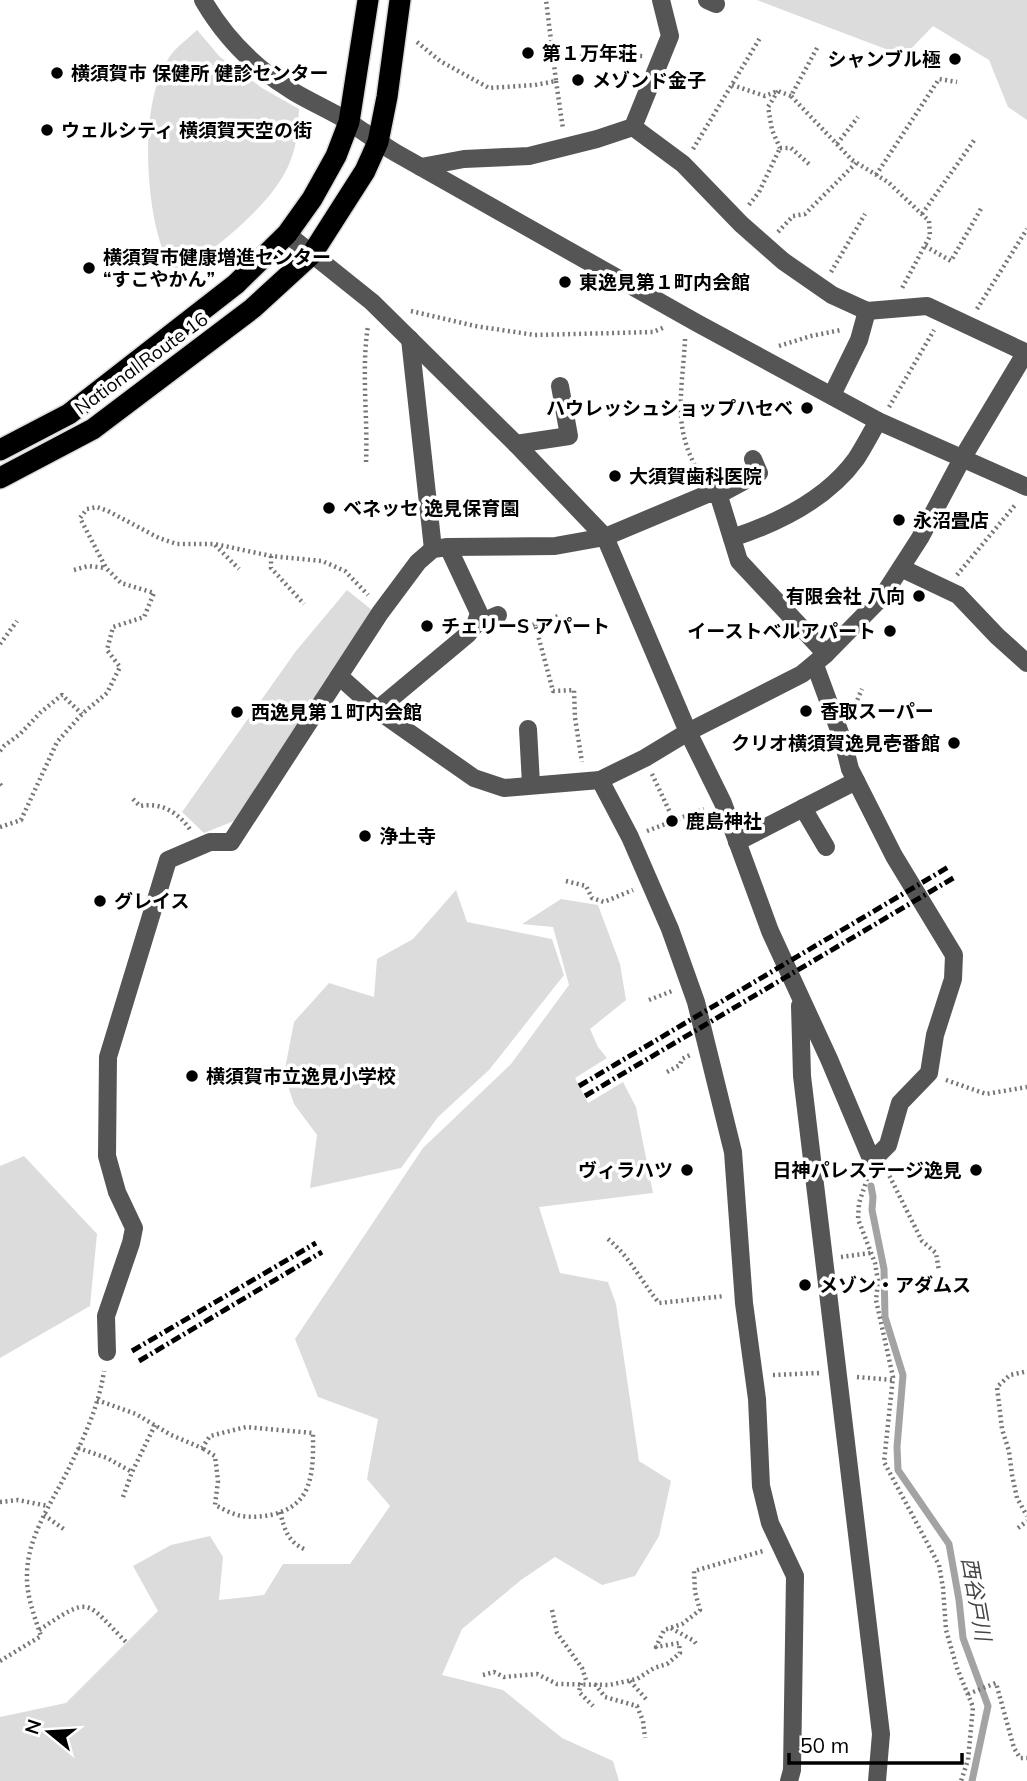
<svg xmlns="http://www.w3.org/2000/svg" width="1027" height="1781" viewBox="0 0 1027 1781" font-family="Mulish,'Noto Sans JP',sans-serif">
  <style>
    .green { fill: #dcdcdc }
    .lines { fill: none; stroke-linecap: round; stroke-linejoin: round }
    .stream { stroke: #a3a3a3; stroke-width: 7 }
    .highway-casing { stroke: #dbdbdb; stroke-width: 24 }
    .path { stroke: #777; stroke-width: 4.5; stroke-dasharray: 2 3.5; stroke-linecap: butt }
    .minor { stroke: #555; stroke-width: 18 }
    .highway { stroke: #000; stroke-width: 21 }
    .rail { stroke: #000; stroke-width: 5; stroke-dasharray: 10 3.5 2 3.5; stroke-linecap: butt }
    .poi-dot { fill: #000; stroke: #fff; stroke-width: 2.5 }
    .labels { text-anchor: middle; stroke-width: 7; stroke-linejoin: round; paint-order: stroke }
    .poi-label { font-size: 19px; font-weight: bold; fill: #000; stroke: #fff; text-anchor: start }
    .street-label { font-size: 19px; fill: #000; stroke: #fff }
    .water-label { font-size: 21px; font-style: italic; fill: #444; stroke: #fff }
  </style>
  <rect width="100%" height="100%" fill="#fff"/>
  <!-- green -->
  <g class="green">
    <polygon points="757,0 1027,0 1027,120 1008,107 989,60 933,26 904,56"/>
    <path d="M197,30L220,57L262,88L299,109C298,127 297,146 290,162C271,209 212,248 174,280C169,265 162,250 158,235C145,186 140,94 173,52C180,44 190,37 197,30Z"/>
    <polygon points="347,590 372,610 234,821 204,833 182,812 296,651"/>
    <polygon points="456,890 467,922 552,939 564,975 489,1070 438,1117 401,1168 310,1188 317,1135 294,1104 284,1074 294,1022 329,983 374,997 377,959 413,939"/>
    <polygon points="561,899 598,905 620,964 626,1000 590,1029 598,1047 607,1058 575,1078 588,1103 623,1082 636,1107 653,1193 539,1207 560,1273 608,1282 616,1304 639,1461 671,1481 659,1536 635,1576 602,1585 555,1557 521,1580 462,1629 442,1675 503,1690 562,1738 613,1761 619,1781 0,1781 0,1717 66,1703 158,1611 133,1566 171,1545 210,1536 223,1557 219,1600 264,1595 283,1564 350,1564 390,1506 367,1479 378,1419 318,1397 295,1339 423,1148 511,1064 569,985 553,927 522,924"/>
    <polygon points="24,1156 97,1234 90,1306 0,1358 0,1166"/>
  </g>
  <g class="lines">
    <!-- stream -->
    <polyline class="stream" points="871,1186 873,1197 872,1210 884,1269 885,1317 903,1375 897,1447 898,1470 949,1544 959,1600 963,1638 988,1706 972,1781"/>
    <defs>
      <g id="highway">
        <polyline points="0,450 69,414 236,284 287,234 312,199 336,156 349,122 368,0"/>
        <polyline points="0,478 93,429 253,308 312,254 365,171 378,142 387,97 400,0"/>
      </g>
    </defs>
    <!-- highway casing -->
    <use href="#highway" class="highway-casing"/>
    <!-- path -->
    <g class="path">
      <polyline points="417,42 440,61 489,88 535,85 556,81 546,0"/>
      <polyline points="817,48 791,96 852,160 888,182 929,221 930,236 901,290"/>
      <polyline points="553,62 594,54 643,56"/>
      <polyline points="556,81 563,129"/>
      <polyline points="732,85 765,96 778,91 791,96"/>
      <polyline points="778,91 768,107 772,130 780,148"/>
      <polyline points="837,144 858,117"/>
      <polyline points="780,148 791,148 809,164"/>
      <polyline points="693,149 760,38"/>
      <polyline points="876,175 939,79 957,82"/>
      <polyline points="749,205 759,192 780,148"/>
      <polyline points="922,214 975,139"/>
      <polyline points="778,232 793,216 805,214 856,163"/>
      <polyline points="925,246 951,261 982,207"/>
      <polyline points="831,272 865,214"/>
      <polyline points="977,309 1027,229"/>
      <polyline points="411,311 475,326 535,335 653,332 665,327"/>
      <path d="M685,339C684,369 676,411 685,440C688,453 695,465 700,477"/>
      <polyline points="779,346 811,336 841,330"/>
      <polyline points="889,407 934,330"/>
      <path d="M366,462C368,416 361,371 368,326"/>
      <polyline points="215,545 239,569"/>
      <polyline points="271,556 271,568 304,604"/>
      <polyline points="74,570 88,566 106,568"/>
      <polyline points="957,575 1016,504"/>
      <polyline points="535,624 561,615"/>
      <polyline points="515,625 517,630 535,624 553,691 574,690 575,718 582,762"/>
      <polyline points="0,644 17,621"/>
      <polyline points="853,710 862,689"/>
      <polyline points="0,751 4,746 20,734 41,712 62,695 82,714"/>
      <polyline points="652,774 674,821"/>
      <polyline points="0,784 2,787"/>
      <path d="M133,799L140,806C162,802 179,813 191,831"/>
      <polyline points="0,827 21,820 57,742 82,714 107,693 120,667 107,650 113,627 144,617 154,593 121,583 106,568 80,518 87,509 97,507 108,511 159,538 177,544 215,544 271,556 322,561 345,571 368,595"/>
      <polyline points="647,831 704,809"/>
      <polyline points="566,881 586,886 592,898 604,902 633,890"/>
      <polyline points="649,1000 672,991"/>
      <polyline points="667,1072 680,1065 682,1059 690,1055"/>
      <polyline points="946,1080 986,1094 1027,1087"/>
      <polyline points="887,1171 922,1241 936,1253 939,1271"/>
      <polyline points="867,1179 859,1203 858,1219 875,1263 878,1281 876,1300 893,1377 884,1462 939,1565 943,1588 946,1630 957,1668 973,1707 968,1760 961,1781"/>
      <path d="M608,1239C630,1257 641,1281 659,1303L725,1296"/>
      <polyline points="841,1257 871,1253"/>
      <polyline points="1024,1372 1010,1375 997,1387 1002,1429 1009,1451 1012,1475 1017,1498 1027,1516"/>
      <polyline points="773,1375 820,1373"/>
      <polyline points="857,1377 893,1380"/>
      <path d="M97,1400L136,1414L171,1435L202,1448L210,1436L246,1427L313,1433C313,1450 314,1471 307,1488C297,1513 266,1519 241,1516C232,1514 223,1509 215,1505L218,1481L215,1456L202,1448"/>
      <polyline points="78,1448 107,1458 132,1472"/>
      <polyline points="123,1497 132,1472 155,1425"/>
      <polyline points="0,1502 18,1500 48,1506"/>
      <path d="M280,1512C285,1531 288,1542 306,1550"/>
      <polyline points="44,1515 65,1530"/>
      <polyline points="1018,1528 1027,1521"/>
      <polyline points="552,1610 557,1633 582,1668 587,1683"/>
      <polyline points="671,1628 694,1641 697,1645"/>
      <path d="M39,1630C92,1595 84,1600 127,1643"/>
      <path d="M0,1661L41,1636C34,1615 26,1595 27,1573C28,1536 51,1504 67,1472C83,1440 99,1406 104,1371"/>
      <polyline points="483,1675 494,1672 504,1677 537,1674 557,1684 609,1685 637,1679 654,1668 667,1664 680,1653 679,1643 656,1647 664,1630 682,1624 700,1610 695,1592 694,1571 763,1551"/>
      <polyline points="630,1681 646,1699"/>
      <polyline points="581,1683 579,1692 593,1706"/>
      <polyline points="595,1684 605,1697 637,1706 643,1721 645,1738"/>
      <polyline points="968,1694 996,1683 1014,1748 1020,1758 1027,1758"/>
    </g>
    <!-- minor -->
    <g class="minor">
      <path d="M203,0C225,38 256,69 294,92C311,102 329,110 346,120C363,131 379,143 396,153L697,323L878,421L1027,487"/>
      <polyline points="707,0 716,4"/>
      <polyline points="633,127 683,164 741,224 783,261 832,295 867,311 927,306 1027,353"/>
      <polyline points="421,167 464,159 529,156 597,139 633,127 670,36 661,0"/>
      <polyline points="287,234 372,302 516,444 605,537 688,732 723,803 770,931 829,1059 872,1161 888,1145 900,1103 929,1073 935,1035 953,979 954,955 894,856 850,769 843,741 815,665"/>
      <polyline points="410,339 433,549"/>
      <polyline points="832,395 859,340 867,311"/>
      <polyline points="516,444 569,436 560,386"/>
      <polyline points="718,495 759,473 753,459"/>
      <path d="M732,538C778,523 827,499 856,459C864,447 871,433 878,421"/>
      <polyline points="901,568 958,595 997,636 1027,663"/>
      <polyline points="475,625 498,615"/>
      <polyline points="339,676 377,710 474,778 504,788 600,780 645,758 688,732 802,674 826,654 882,597 920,538 963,457 1026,352"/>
      <polyline points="377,710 468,634 475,625 479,613 448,547"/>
      <polyline points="528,729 531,784"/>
      <polyline points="600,780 630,837 670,929 696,1002 733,1152 744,1303 757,1399 761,1486 770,1523 795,1576 792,1770 789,1781"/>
      <polyline points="803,808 826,847"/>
      <polyline points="737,842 856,781"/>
      <polyline points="800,1006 802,1076 881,1734 877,1781"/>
      <polyline points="107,1352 106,1316 131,1243 134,1228 117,1192 107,1156 108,1057 168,860 210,842 231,842 380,613 418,562 433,549 448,547 555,546 605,537 717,490 739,561 826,654"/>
    </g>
    <!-- highway -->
    <use href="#highway" class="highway"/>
    <!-- rail -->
    <g class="rail">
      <polyline points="579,1086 950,866"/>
      <polyline points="585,1096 955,877"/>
      <polyline points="132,1351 316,1243"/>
      <polyline points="139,1361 322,1252"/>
    </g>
  </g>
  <!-- markers -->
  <g class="poi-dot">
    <circle cx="528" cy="53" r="7"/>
    <circle cx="955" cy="59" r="7"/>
    <circle cx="57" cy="73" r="7"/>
    <circle cx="578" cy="80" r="7"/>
    <circle cx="47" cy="130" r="7"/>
    <circle cx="89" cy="268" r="7"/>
    <circle cx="565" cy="282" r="7"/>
    <circle cx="807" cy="408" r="7"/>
    <circle cx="615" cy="476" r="7"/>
    <circle cx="329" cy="508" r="7"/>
    <circle cx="899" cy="520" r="7"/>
    <circle cx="919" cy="596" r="7"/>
    <circle cx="427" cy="626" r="7"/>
    <circle cx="890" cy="631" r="7"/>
    <circle cx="806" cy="711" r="7"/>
    <circle cx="237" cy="712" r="7"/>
    <circle cx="954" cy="743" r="7"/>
    <circle cx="672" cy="821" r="7"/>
    <circle cx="365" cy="836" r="7"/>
    <circle cx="100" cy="901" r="7"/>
    <circle cx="192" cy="1076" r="7"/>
    <circle cx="687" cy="1170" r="7"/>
    <circle cx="976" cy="1170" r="7"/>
    <circle cx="805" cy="1285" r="7"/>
  </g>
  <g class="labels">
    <!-- poi labels -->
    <g class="poi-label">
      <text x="542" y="60">第１万年荘</text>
      <text x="941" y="66" text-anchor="end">シャンブル極</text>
      <text x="71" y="80">横須賀市 保健所 健診センター</text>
      <text x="592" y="87">メゾンド金子</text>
      <text x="61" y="137">ウェルシティ 横須賀天空の街</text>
      <text x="103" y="264">横須賀市健康増進センター<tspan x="103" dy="22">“すこやかん”</tspan></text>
      <text x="579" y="289">東逸見第１町内会館</text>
      <text x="793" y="415" text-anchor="end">ハウレッシュショップハセベ</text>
      <text x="629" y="483">大須賀歯科医院</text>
      <text x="343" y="515">ベネッセ 逸見保育園</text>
      <text x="913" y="527">永沼畳店</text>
      <text x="905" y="603" text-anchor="end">有限会社 八向</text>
      <text x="441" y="633">チェリーS アパート</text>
      <text x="876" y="638" text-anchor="end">イーストベルアパート</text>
      <text x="820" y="718">香取スーパー</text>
      <text x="251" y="719">西逸見第１町内会館</text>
      <text x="940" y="750" text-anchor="end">クリオ横須賀逸見壱番館</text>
      <text x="686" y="828">鹿島神社</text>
      <text x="379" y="843">浄土寺</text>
      <text x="114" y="908">グレイス</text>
      <text x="206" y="1083">横須賀市立逸見小学校</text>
      <text x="673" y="1177" text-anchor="end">ヴィラハツ</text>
      <text x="962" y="1177" text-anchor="end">日神パレステージ逸見</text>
      <text x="819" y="1292">メゾン・アダムス</text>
    </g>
    <!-- street labels -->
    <g class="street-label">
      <text transform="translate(141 363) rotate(-36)" y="7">National Route 16</text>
    </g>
    <!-- water labels -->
    <g class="water-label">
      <text transform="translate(976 1599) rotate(80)" y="7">西谷戸川</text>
    </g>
  </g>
  <!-- north arrow -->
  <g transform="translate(49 1732) rotate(288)" stroke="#ffffff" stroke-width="5" paint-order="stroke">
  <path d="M0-5L12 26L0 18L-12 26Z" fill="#000000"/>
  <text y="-10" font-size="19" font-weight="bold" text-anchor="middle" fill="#000000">N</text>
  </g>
  <!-- scale -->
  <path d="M789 1753v10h173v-10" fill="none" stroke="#000000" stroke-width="3.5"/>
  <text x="800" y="1753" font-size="21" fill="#000000" stroke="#ffffff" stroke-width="5" paint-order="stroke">50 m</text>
</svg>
